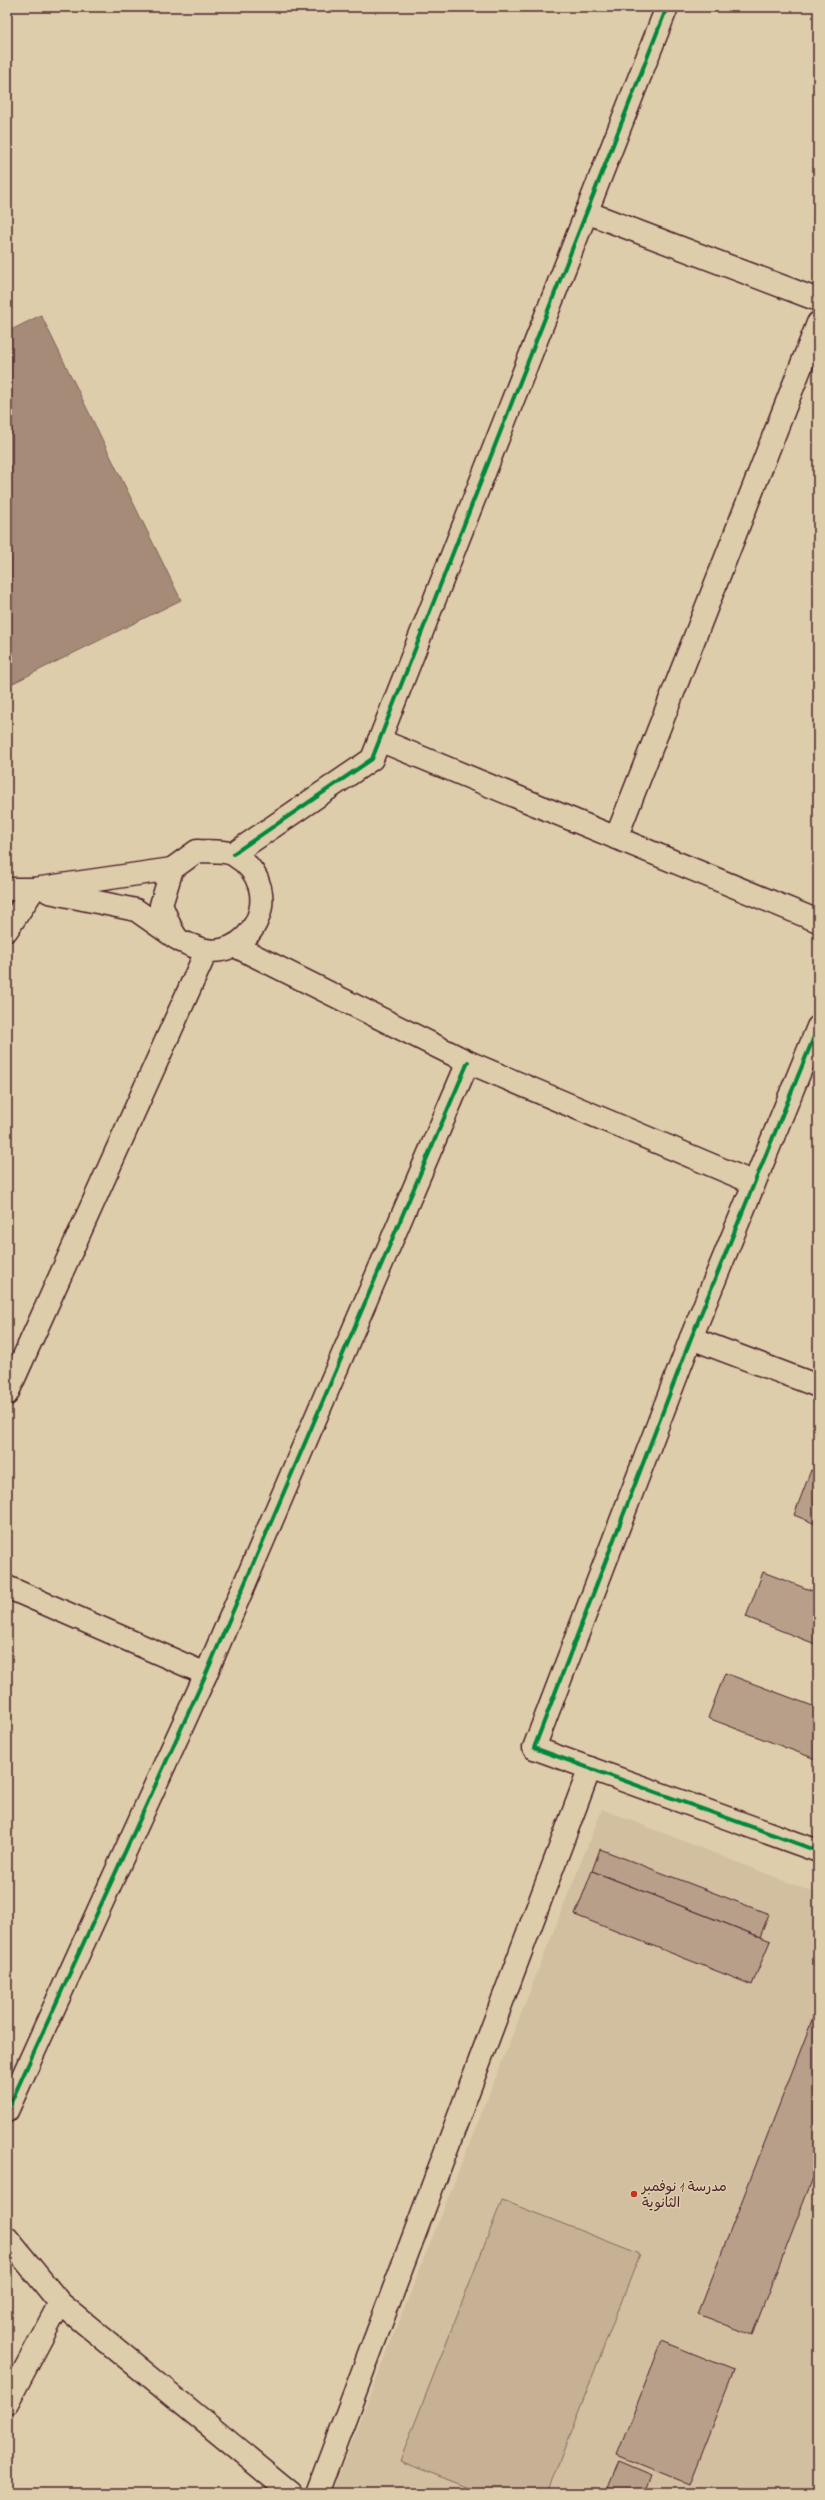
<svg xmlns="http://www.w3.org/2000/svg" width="825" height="2500" viewBox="0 0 825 2500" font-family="'Indie Flower','Playpen Sans Arabic',sans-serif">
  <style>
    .built { fill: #d2bfa0 }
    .green { fill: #c6b195; stroke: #886860 }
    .water { fill: #a68b79; stroke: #81605a }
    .building { fill: #b79f89; stroke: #4a1f2b }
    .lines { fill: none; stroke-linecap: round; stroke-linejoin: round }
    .street-casing { stroke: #4a1f2b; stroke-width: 25 }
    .street { stroke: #decdaa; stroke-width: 22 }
    .cycleway-casing { stroke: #decdaa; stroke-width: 6 }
    .cycleway { stroke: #00873e; stroke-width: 4 }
    .poi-dot { fill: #c8321e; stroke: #decdaa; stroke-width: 1.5 }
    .labels { text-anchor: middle; stroke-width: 3; stroke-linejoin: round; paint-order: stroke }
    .poi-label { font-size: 14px; fill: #4a1f2b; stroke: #decdaa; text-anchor: start }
  </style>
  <rect width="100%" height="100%" fill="#decdaa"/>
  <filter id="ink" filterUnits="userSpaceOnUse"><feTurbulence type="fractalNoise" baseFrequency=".025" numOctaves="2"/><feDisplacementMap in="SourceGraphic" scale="8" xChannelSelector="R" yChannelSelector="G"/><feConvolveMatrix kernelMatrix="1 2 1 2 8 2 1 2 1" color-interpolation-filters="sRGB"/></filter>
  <g filter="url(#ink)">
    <!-- built -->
    <polygon class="built" points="602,1809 818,1894 818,2493 331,2493"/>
    <!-- green -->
    <polygon class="green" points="502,2200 640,2254 547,2493 482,2493 400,2461"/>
    <!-- water -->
    <polygon class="water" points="41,315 181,600 7,686 7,332"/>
    <!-- building -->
    <g class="building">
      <polygon points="811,1470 818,1473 818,1525 794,1515"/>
      <polygon points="763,1572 818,1593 818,1645 746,1617"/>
      <polygon points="725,1673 818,1708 818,1760 708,1718"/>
      <polygon points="600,1849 769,1914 760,1937 592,1871"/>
      <polygon points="592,1871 770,1941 752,1985 575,1915"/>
      <polygon points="818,2005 818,2165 752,2335 698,2314"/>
      <polygon points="662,2341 734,2370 689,2484 617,2455"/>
      <polygon points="619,2461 652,2475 645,2493 621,2493 608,2488"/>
    </g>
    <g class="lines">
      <defs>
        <g id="street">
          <polyline points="586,212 818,300"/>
          <polyline points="379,740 818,921"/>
          <polyline points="616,838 818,323"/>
          <path d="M197,851C207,852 226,850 234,855C292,889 248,971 193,946C189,944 180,942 177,938C170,930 166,914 161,905L172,869Z"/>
          <polyline points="233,854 372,759 667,7"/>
          <polyline points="7,889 34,889 172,869"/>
          <polyline points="49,892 136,910 176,938"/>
          <polyline points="7,930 34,889"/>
          <polyline points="235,946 468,1062 754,1183"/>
          <polyline points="818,1027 691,1338 534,1748 818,1851"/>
          <polyline points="691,1338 818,1386"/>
          <polyline points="7,1394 206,952"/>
          <polyline points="7,1587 206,1674"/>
          <polyline points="7,2111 206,1674 468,1062"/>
          <polyline points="7,2238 60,2303 291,2493"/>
          <polyline points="7,2403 60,2303"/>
          <polyline points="317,2493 590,1768"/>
        </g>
      </defs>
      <!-- street casing -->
      <use href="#street" class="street-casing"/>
      <!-- street -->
      <use href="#street" class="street"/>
      <defs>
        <g id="cycleway">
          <polyline points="233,854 372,759 667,7"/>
          <polyline points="818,1027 691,1338 534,1748 818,1851"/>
          <polyline points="7,2111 206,1674 468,1062"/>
        </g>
      </defs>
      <!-- cycleway casing -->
      <use href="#cycleway" class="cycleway-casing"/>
      <!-- cycleway -->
      <use href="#cycleway" class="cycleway"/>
    </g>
  </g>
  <!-- markers -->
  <circle class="poi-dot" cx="634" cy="2194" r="4"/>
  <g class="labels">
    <!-- poi labels -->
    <g class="poi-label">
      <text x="642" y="2191">مدرسة 1 نوفمبر<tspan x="642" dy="16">الثانوية</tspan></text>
    </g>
  </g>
  <!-- margin -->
  <rect width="825" height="2500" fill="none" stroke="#decdaa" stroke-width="24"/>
  <rect x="12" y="12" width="801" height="2476" fill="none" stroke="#4a1f2b" stroke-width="1.5" filter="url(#ink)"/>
</svg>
